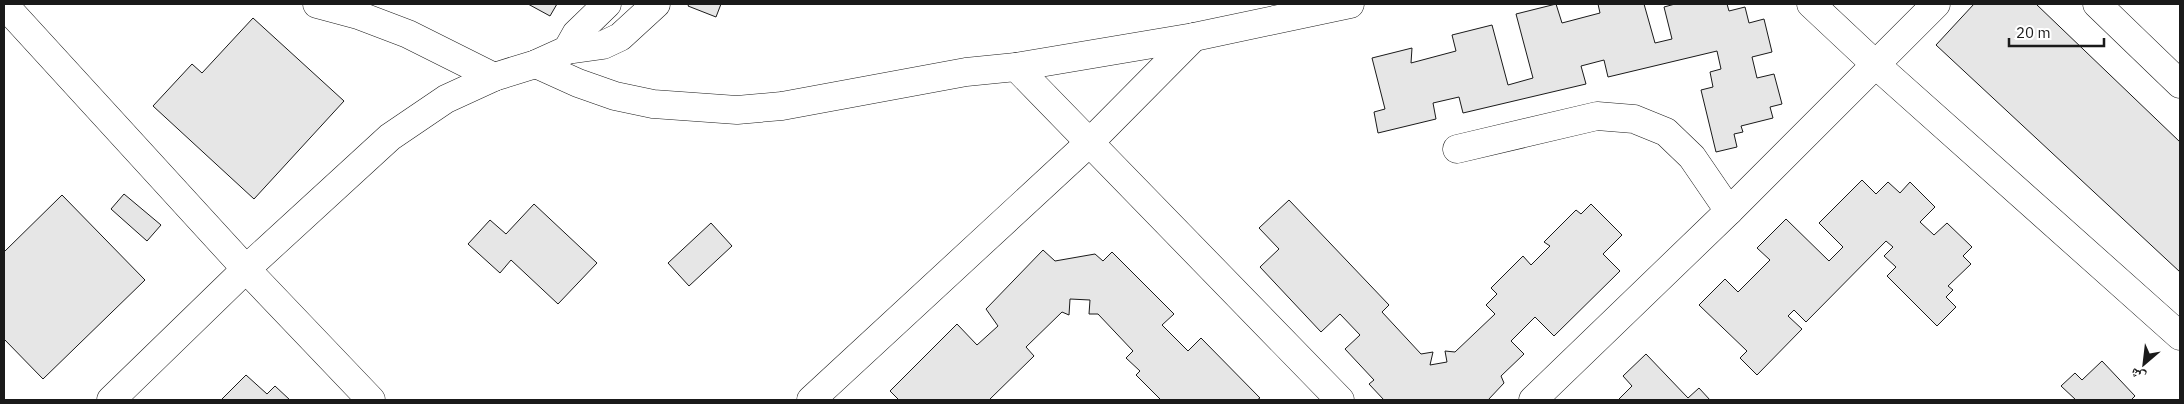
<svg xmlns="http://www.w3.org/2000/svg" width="2184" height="404" viewBox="0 0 2184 404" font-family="'IBM Plex Sans','Noto Naskh Arabic',sans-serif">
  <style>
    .building { fill: #e6e6e6; stroke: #1a1a1a }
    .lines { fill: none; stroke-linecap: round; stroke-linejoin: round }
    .minor-casing { stroke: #1a1a1a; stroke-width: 29 }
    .minor { stroke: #fff; stroke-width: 28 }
  </style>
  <rect width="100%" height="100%" fill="#fff"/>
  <!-- building -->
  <g class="building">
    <polygon points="528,4 557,4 550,16"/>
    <polygon points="689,4 721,4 716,17 688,6"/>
    <polygon points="1556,4 1562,23 1600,13 1598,4 1644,4 1655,43 1672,39 1664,7 1675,4 1727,4 1729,11 1745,7 1749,23 1764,19 1772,52 1752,57 1757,78 1774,74 1782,104 1770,107 1773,118 1741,126 1743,132 1734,134 1737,147 1716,152 1701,90 1713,87 1710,72 1721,69 1717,51 1608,77 1604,60 1581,66 1586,84 1463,113 1459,97 1433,103 1436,119 1378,133 1374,112 1385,109 1372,58 1412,48 1411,63 1456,51 1452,35 1492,25 1508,85 1533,78 1516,14"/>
    <polygon points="1974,4 2036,4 2180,142 2180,272 1936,45"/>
    <polygon points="253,18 344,101 254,199 153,106 192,64 202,73"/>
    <polygon points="1862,180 1876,194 1888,182 1900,193 1910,182 1935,207 1920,222 1934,235 1947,223 1972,247 1963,256 1971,264 1948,286 1953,290 1946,297 1956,307 1937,326 1887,276 1896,267 1884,256 1893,247 1886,241 1806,322 1794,310 1788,316 1802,329 1757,375 1740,358 1747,351 1699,305 1725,279 1738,292 1770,260 1757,248 1786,219 1829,261 1843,247 1819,223"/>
    <polygon points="124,194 161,225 147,241 111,209"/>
    <polygon points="62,195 145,280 43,379 4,339 4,252"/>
    <polygon points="1289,200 1389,305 1382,312 1421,354 1433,352 1430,365 1447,362 1445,351 1455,352 1495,314 1486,305 1497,294 1491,288 1523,256 1531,265 1550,246 1544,242 1576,210 1581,214 1591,204 1622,235 1603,254 1620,271 1554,336 1535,317 1511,341 1524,354 1501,376 1504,383 1488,400 1384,400 1369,384 1374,380 1345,349 1360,335 1340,314 1321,332 1260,267 1279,249 1259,228"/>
    <polygon points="534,204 597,263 558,304 511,260 500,273 468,244 490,220 506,234"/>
    <polygon points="711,223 732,246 689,286 668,263"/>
    <polygon points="1043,250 1055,261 1095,254 1103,261 1112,252 1174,314 1162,325 1188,351 1201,338 1260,398 1257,400 1161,400 1136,375 1140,371 1126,358 1133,351 1098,314 1089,314 1090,300 1070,299 1069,315 1062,312 1026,347 1034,356 989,400 899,400 890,391 957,324 977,345 998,326 986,309"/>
    <polygon points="1646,354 1688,398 1699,388 1710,400 1618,400 1632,386 1623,376"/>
    <polygon points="2102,361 2135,396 2131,400 2076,400 2061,386 2075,373 2082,380"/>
    <polygon points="246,375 267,394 275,386 290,400 221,400"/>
  </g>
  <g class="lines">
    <defs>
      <g id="minor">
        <polyline points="317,4 358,15 408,34 494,77"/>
        <polyline points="1811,4 1875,64 2180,336"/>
        <polyline points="2097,4 2180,84"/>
        <polyline points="8,9 246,269 371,400"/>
        <polyline points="567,50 576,34 607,4"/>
        <polyline points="536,64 578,83 615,96 653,104 737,110 782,106 966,72 1016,67 1340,400"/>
        <polyline points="1016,67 1194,37 1350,4"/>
        <polyline points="1457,149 1597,116 1634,119 1666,132 1692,157 1729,211"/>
        <polyline points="111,400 246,269 390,137 446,99 494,77 536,64 567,50 603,45 620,37 656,4"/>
        <polyline points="811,400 1089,143 1194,37"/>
        <polyline points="1533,400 1729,211 1936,4"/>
      </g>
    </defs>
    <!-- minor casing -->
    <use href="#minor" class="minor-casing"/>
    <!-- minor -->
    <use href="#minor" class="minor"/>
  </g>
  <!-- border -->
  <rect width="2184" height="404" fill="none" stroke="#1a1a1a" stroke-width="10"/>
  <!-- north arrow -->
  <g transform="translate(2144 364) rotate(208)" stroke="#ffffff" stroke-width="4" paint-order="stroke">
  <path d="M0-4L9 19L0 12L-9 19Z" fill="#1a1a1a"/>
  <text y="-8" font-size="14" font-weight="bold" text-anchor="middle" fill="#1a1a1a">ش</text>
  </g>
  <!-- scale -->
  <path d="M2009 38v8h95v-8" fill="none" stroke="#1a1a1a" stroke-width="2.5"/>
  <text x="2016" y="38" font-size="15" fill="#1a1a1a" stroke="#ffffff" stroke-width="4" paint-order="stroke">20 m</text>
</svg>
